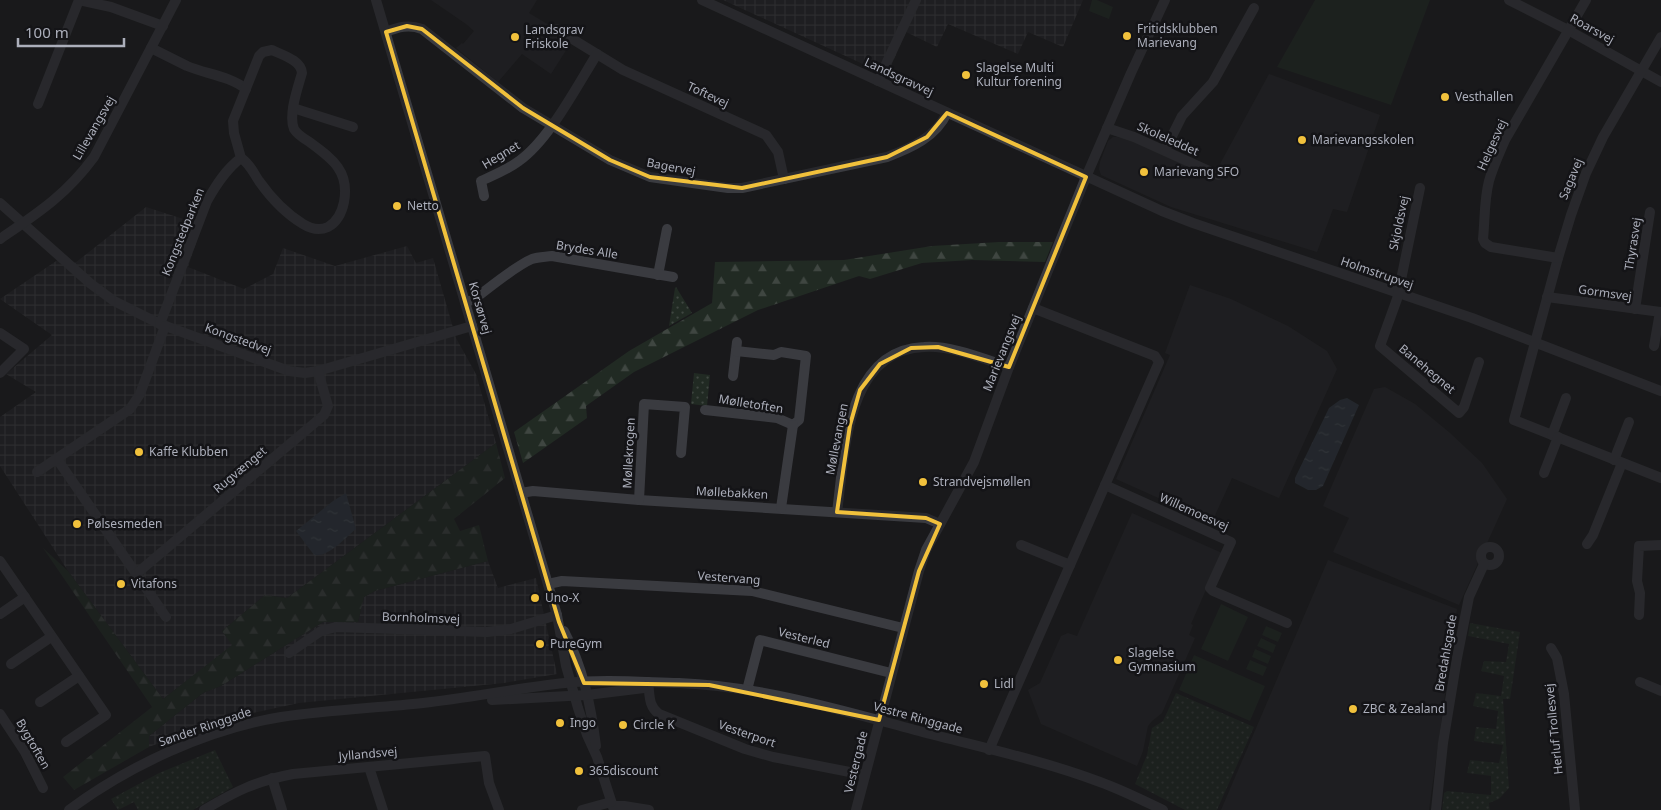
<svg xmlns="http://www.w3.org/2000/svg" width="1661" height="810" viewBox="0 0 1661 810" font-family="'Noto Sans',sans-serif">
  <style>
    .built { fill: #252528 }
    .industrial { fill: url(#industrial-grid) }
    .forest { fill: url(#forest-firs) }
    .park { fill: url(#park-dots) }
    .pitch { fill: #212a23 }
    .water { fill: url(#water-ripples) }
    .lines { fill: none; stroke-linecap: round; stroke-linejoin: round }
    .minor { stroke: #3a3b40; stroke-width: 10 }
    .marked { fill: none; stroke: #f1c13c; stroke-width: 4; stroke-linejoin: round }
    .poi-dot { fill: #f1c13c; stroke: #141417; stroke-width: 2 }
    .labels { text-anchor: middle; stroke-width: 5; stroke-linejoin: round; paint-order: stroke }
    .poi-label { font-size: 12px; fill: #acafbb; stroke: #141417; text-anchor: start }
    .street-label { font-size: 12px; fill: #acafbb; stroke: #141417 }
  </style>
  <defs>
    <pattern id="industrial-grid" width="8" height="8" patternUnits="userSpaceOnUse" patternTransform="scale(1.25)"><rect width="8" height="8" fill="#252528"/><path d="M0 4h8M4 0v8" fill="none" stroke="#424245"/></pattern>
    <pattern id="forest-firs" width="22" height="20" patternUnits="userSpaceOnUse" patternTransform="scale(1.25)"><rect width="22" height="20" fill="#212a23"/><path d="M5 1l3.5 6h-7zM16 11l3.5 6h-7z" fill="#3f4641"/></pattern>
    <pattern id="park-dots" width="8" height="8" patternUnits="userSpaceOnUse" patternTransform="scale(1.25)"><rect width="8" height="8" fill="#212a23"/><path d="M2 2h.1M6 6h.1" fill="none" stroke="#3f4641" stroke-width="1.8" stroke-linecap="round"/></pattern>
    <pattern id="water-ripples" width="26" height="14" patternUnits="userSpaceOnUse" patternTransform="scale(1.25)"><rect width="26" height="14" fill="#2f3740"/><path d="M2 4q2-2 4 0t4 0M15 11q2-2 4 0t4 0" fill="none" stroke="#4a515a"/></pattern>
  </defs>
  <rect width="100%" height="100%" fill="#19191b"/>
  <!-- built -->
  <g class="built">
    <polygon points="431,0 537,0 529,13 554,28 552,32 570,44 551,74 522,54 498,82 456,48 462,43 463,44 474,31 466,24"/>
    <polygon points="1269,74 1380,115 1347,212 1333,209 1317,252 1171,207 1101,175 1099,169 1100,162 1108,141 1113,137 1117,137 1132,140 1214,175"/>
    <polygon points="1190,285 1231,299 1288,326 1327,351 1337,369 1279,498 1232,478 1212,522 1116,479 1170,355 1165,353"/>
    <polygon points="1385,387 1415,404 1450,433 1482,463 1507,499 1459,605 1333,552 1349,518 1323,506 1374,389"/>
    <polygon points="1132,513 1222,553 1191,624 1193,625 1189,635 1195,638 1162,713 1152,721 1148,726 1143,751 1137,766 1041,724 1028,690 1040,683 1061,636 1068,633 1077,636"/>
    <polygon points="1328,560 1457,609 1429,810 1221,810"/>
  </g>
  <!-- industrial -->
  <g class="industrial">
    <polygon points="723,0 1083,0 1063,47 1028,32 1018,54 948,24 937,47 906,32 887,75"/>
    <polygon points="146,207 202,225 188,267 244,289 273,274 283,248 335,266 407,246 416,263 433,258 456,338 476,374 496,443 287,598 265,595 222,631 233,645 163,699 68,571 0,466 0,417 36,392 6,374 52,335 0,299 65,255 75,263"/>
    <polygon points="488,561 498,588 536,578 557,674 504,683 299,703 215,721 149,747 149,736 203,693 221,686 323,622 358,622 364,597 375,591"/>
  </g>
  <!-- forest -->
  <g class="forest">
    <polygon points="999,242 1053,242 1045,262 972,260 922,263 870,279 859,276 758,310 634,372 586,406 587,418 523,463 514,432 629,351 712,303 715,262 844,260 932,246"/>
    <polygon points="496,443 505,478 454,519 460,531 479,525 488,561 375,591 364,597 358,622 323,622 221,686 203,693 149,736 149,747 74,790 63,777 152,707 43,548 68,571 163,699 232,645 222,631 265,595 287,598"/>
  </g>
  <!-- park -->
  <g class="park">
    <polygon points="676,287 692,313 669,326 675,288"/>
    <polygon points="694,373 710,375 707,406 691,404"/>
    <polygon points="1470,623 1520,632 1510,699 1503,699 1509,788 1499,799 1489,803 1490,810 1442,810 1444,793 1447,791 1491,795 1491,776 1467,773 1470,760 1499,763 1503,745 1474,741 1476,727 1496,729 1498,711 1473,706 1476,693 1501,696 1504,676 1481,671 1484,661 1506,662 1509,644 1468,636"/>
    <polygon points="1176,693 1254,727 1217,810 1185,810 1135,784 1147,755 1152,728 1163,721"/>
    <polygon points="215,750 233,787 193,810 138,810 134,802 118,810 111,799 159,773"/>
  </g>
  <!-- pitch -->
  <g class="pitch">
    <polygon points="1092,0 1097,0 1113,7 1109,19 1089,11"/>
    <polygon points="1315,0 1430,0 1391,105 1277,67"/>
    <polygon points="1221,604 1248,617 1228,661 1201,649"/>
    <polygon points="1266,626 1282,633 1278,642 1262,635"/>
    <polygon points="1261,638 1276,645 1273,653 1257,646"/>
    <polygon points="1255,649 1271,656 1268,664 1252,657"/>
    <polygon points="1194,655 1265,686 1250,721 1179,690"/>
    <polygon points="1250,660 1267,667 1263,676 1246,669"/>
  </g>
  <!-- water -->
  <g class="water">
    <polygon points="1347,398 1359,405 1323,486 1316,490 1308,490 1295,483 1295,478 1329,408 1340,400"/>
    <path d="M346,493L356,529C346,537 328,558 314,555L296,531L333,501Z"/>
  </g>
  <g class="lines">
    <!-- minor -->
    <g class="minor">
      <polyline points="79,0 111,7 163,26"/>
      <polyline points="376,0 557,615 566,666 578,708 587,735 597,757 614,810"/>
      <polyline points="702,0 1162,211 1193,223 1472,318 1661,391"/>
      <polyline points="1509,0 1568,30 1661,82"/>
      <polyline points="556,29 623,70 766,135 778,152 784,179"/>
      <path d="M386,32C398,27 409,24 422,29L523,108L610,160L650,177L728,188H742L887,157C911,148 936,137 947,113"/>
      <polyline points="1661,37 1603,137 1586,173 1571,215 1558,258 1514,420 1661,478"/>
      <path d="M151,48C163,54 175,60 187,66C206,74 230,76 246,89"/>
      <polyline points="878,81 916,0"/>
      <polyline points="38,104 79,0"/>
      <polyline points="293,108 353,127"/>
      <polyline points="1107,128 1134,137 1218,175"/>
      <polyline points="1165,150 1182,116 1213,82 1254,8"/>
      <polyline points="1420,188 1397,299 1380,346 1459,413 1464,407 1479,362"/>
      <path d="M484,196L481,181C494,175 507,170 519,161C549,140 577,86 597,54"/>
      <polyline points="0,203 91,284 114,301 160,324 289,371 305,373 318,371 472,326"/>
      <path d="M0,239C38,213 66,195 94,157L176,0"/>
      <path d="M1558,258L1491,247L1485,243L1483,239C1485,220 1484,200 1489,181C1493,167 1499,154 1505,140L1586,0"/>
      <polyline points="658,275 667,229"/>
      <polyline points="1547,297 1661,312"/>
      <path d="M465,302L473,300C488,289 515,266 532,259C538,257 545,257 552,256L673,277"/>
      <polyline points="1635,309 1650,212"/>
      <path d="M160,324L207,201C216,185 226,169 241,158C250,164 253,172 259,181C271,198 285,213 303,224C311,229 319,231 328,227C337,222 342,212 344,202C350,170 331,158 308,141C303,138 297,134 294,129C288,115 298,87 302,73C301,60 282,55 272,50L263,52L259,56L233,121L234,133L241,158"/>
      <polyline points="0,333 24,349 0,373"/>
      <polyline points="1654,346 1660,312"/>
      <polyline points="733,376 737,342"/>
      <polyline points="705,410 777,418 793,425 799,420 806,356 781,352 774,355 736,351"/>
      <polyline points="1552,435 1566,398"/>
      <polyline points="57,459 166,617"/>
      <polyline points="1614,460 1629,422"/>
      <polyline points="37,472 130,409 140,394 165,326"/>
      <polyline points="1544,473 1558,437"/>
      <polyline points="1105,485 1231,542 1210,588 1213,591 1287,623"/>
      <polyline points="521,493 533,491 639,500 926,518 940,524"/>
      <polyline points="639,500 644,404 685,407 681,453"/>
      <polyline points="781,508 793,425"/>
      <path d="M837,512C845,454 845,350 924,347C950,345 984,359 1009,367"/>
      <polyline points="1587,544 1593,535 1622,463"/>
      <polyline points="1021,545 1070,565"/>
      <circle cx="1490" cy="556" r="9"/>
      <polyline points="0,561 106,715 66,742"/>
      <polyline points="136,574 324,415 328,406 318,371"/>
      <polyline points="548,584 562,581 752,591 903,628"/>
      <polyline points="0,614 25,597"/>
      <polyline points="1639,615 1640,593 1637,581 1639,546 1661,545"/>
      <path d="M564,631C583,667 591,706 596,746"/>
      <polyline points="1551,648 1557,658 1564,694 1575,810"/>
      <polyline points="289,653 321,631 336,627 487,632 511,629 557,615"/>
      <polyline points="11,664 51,637"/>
      <path d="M648,682C650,695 648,706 659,714L745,749L773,757L865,775"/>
      <polyline points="1640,682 1661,691"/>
      <polyline points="747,690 760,640 891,673"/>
      <polyline points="492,700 587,695 644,688"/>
      <polyline points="40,702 79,676"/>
      <polyline points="0,714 25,752 43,788"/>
      <polyline points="989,750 1159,362 1155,356 1033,308"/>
      <polyline points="369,767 383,810"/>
      <polyline points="272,778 282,810"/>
      <polyline points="613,806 624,806 649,810"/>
      <path d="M69,810C128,766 207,729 281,717C328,710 376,708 423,703C470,698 517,688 565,683C602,679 641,682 679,683C760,686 841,710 919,731C979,747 1042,760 1100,782C1122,790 1142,800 1163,810"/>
      <path d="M204,810C236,791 256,781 293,774L485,756L489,783L499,810"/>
      <polyline points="582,810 611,802"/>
      <polyline points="856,810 919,571 926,550 974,462 1009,367 1086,177 1131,73 1165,0"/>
      <polyline points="1436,810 1443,743 1457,658 1469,597 1484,564"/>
    </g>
  </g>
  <!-- marked area -->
  <path d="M0 0H1661V810H0ZM407,26L422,29L523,108L610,160L650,177L742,188L887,157L927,137L947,113L1086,177L1009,367L938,347L911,348L880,364L860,390L850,425L837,512L926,518L940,524L919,571L879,720L709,685L584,683L559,622L386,32Z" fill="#19191b" fill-opacity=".55" fill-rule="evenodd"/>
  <path class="marked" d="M407,26L422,29L523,108L610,160L650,177L742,188L887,157L927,137L947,113L1086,177L1009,367L938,347L911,348L880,364L860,390L850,425L837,512L926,518L940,524L919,571L879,720L709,685L584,683L559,622L386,32Z"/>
  <!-- markers -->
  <g class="poi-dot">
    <circle cx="1127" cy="36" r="5"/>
    <circle cx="515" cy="37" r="5"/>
    <circle cx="966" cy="75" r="5"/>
    <circle cx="1445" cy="97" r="5"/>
    <circle cx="1302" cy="140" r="5"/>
    <circle cx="1144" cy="172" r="5"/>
    <circle cx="397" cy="206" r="5"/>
    <circle cx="139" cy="452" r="5"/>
    <circle cx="923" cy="482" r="5"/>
    <circle cx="77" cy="524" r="5"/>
    <circle cx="121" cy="584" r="5"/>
    <circle cx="535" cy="598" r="5"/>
    <circle cx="540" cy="644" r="5"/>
    <circle cx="1118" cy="660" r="5"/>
    <circle cx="984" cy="684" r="5"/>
    <circle cx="1353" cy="709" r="5"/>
    <circle cx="560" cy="723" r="5"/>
    <circle cx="623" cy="725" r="5"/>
    <circle cx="579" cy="771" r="5"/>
  </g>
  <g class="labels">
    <!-- poi labels -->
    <g class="poi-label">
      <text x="1137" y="33">Fritidsklubben<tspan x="1137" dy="14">Marievang</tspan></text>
      <text x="525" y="34">Landsgrav<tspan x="525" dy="14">Friskole</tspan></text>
      <text x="976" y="72">Slagelse Multi<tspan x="976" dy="14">Kultur forening</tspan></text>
      <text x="1455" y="101">Vesthallen</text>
      <text x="1312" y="144">Marievangsskolen</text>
      <text x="1154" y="176">Marievang SFO</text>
      <text x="407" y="210">Netto</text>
      <text x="149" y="456">Kaffe Klubben</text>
      <text x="933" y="486">Strandvejsmøllen</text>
      <text x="87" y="528">Pølsesmeden</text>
      <text x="131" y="588">Vitafons</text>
      <text x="545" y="602">Uno-X</text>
      <text x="550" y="648">PureGym</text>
      <text x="1128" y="657">Slagelse<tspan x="1128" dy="14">Gymnasium</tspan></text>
      <text x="994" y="688">Lidl</text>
      <text x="1363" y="713">ZBC &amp; Zealand</text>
      <text x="570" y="727">Ingo</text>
      <text x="633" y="729">Circle K</text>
      <text x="589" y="775">365discount</text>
    </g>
    <!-- street labels -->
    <g class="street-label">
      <text transform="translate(1592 29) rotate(29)" y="4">Roarsvej</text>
      <text transform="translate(899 77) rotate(25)" y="4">Landsgravvej</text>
      <text transform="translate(708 95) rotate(25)" y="4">Toftevej</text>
      <text transform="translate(94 128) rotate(-60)" y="4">Lillevangsvej</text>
      <text transform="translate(1168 139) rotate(24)" y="4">Skoleleddet</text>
      <text transform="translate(1492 145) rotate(-66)" y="4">Helgesvej</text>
      <text transform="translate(501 155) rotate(-31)" y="4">Hegnet</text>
      <text transform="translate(671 167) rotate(11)" y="4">Bagervej</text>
      <text transform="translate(1571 179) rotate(-68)" y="4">Sagavej</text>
      <text transform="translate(1399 223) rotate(-78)" y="4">Skjoldsvej</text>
      <text transform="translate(183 232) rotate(-68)" y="4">Kongstedparken</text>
      <text transform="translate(1633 244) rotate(-81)" y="4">Thyrasvej</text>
      <text transform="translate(587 250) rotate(9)" y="4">Brydes Alle</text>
      <text transform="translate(1377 273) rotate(19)" y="4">Holmstrupvej</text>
      <text transform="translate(1605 293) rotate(8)" y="4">Gormsvej</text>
      <text transform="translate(480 308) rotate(74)" y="4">Korsørvej</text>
      <text transform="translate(238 339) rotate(20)" y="4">Kongstedvej</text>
      <text transform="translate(1002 353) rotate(-68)" y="4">Marievangsvej</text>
      <text transform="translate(1427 369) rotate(40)" y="4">Banehegnet</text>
      <text transform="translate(751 404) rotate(9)" y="4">Mølletoften</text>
      <text transform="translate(837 439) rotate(-79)" y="4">Møllevangen</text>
      <text transform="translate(629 453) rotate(-87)" y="4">Møllekrogen</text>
      <text transform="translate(240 470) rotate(-40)" y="4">Rugvænget</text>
      <text transform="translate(732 493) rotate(3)" y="4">Møllebakken</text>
      <text transform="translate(1194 512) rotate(24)" y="4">Willemoesvej</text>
      <text transform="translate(729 578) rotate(4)" y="4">Vestervang</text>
      <text transform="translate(421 618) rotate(2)" y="4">Bornholmsvej</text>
      <text transform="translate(804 638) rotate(14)" y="4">Vesterled</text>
      <text transform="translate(1446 653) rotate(-80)" y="4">Bredahlsgade</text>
      <text transform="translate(918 718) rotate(15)" y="4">Vestre Ringgade</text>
      <text transform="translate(205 727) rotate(-19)" y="4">Sønder Ringgade</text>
      <text transform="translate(1554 729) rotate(-96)" y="4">Herluf Trollesvej</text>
      <text transform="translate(747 734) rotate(19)" y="4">Vesterport</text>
      <text transform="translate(33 744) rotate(60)" y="4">Bygtoften</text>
      <text transform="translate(368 754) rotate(-5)" y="4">Jyllandsvej</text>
      <text transform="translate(856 762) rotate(-76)" y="4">Vestergade</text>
    </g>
  </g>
  <!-- scale -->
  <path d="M18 38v8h106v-8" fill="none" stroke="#acafbb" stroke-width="2.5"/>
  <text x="25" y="38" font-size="15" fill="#acafbb" stroke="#141417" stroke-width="4" paint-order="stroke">100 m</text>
</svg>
